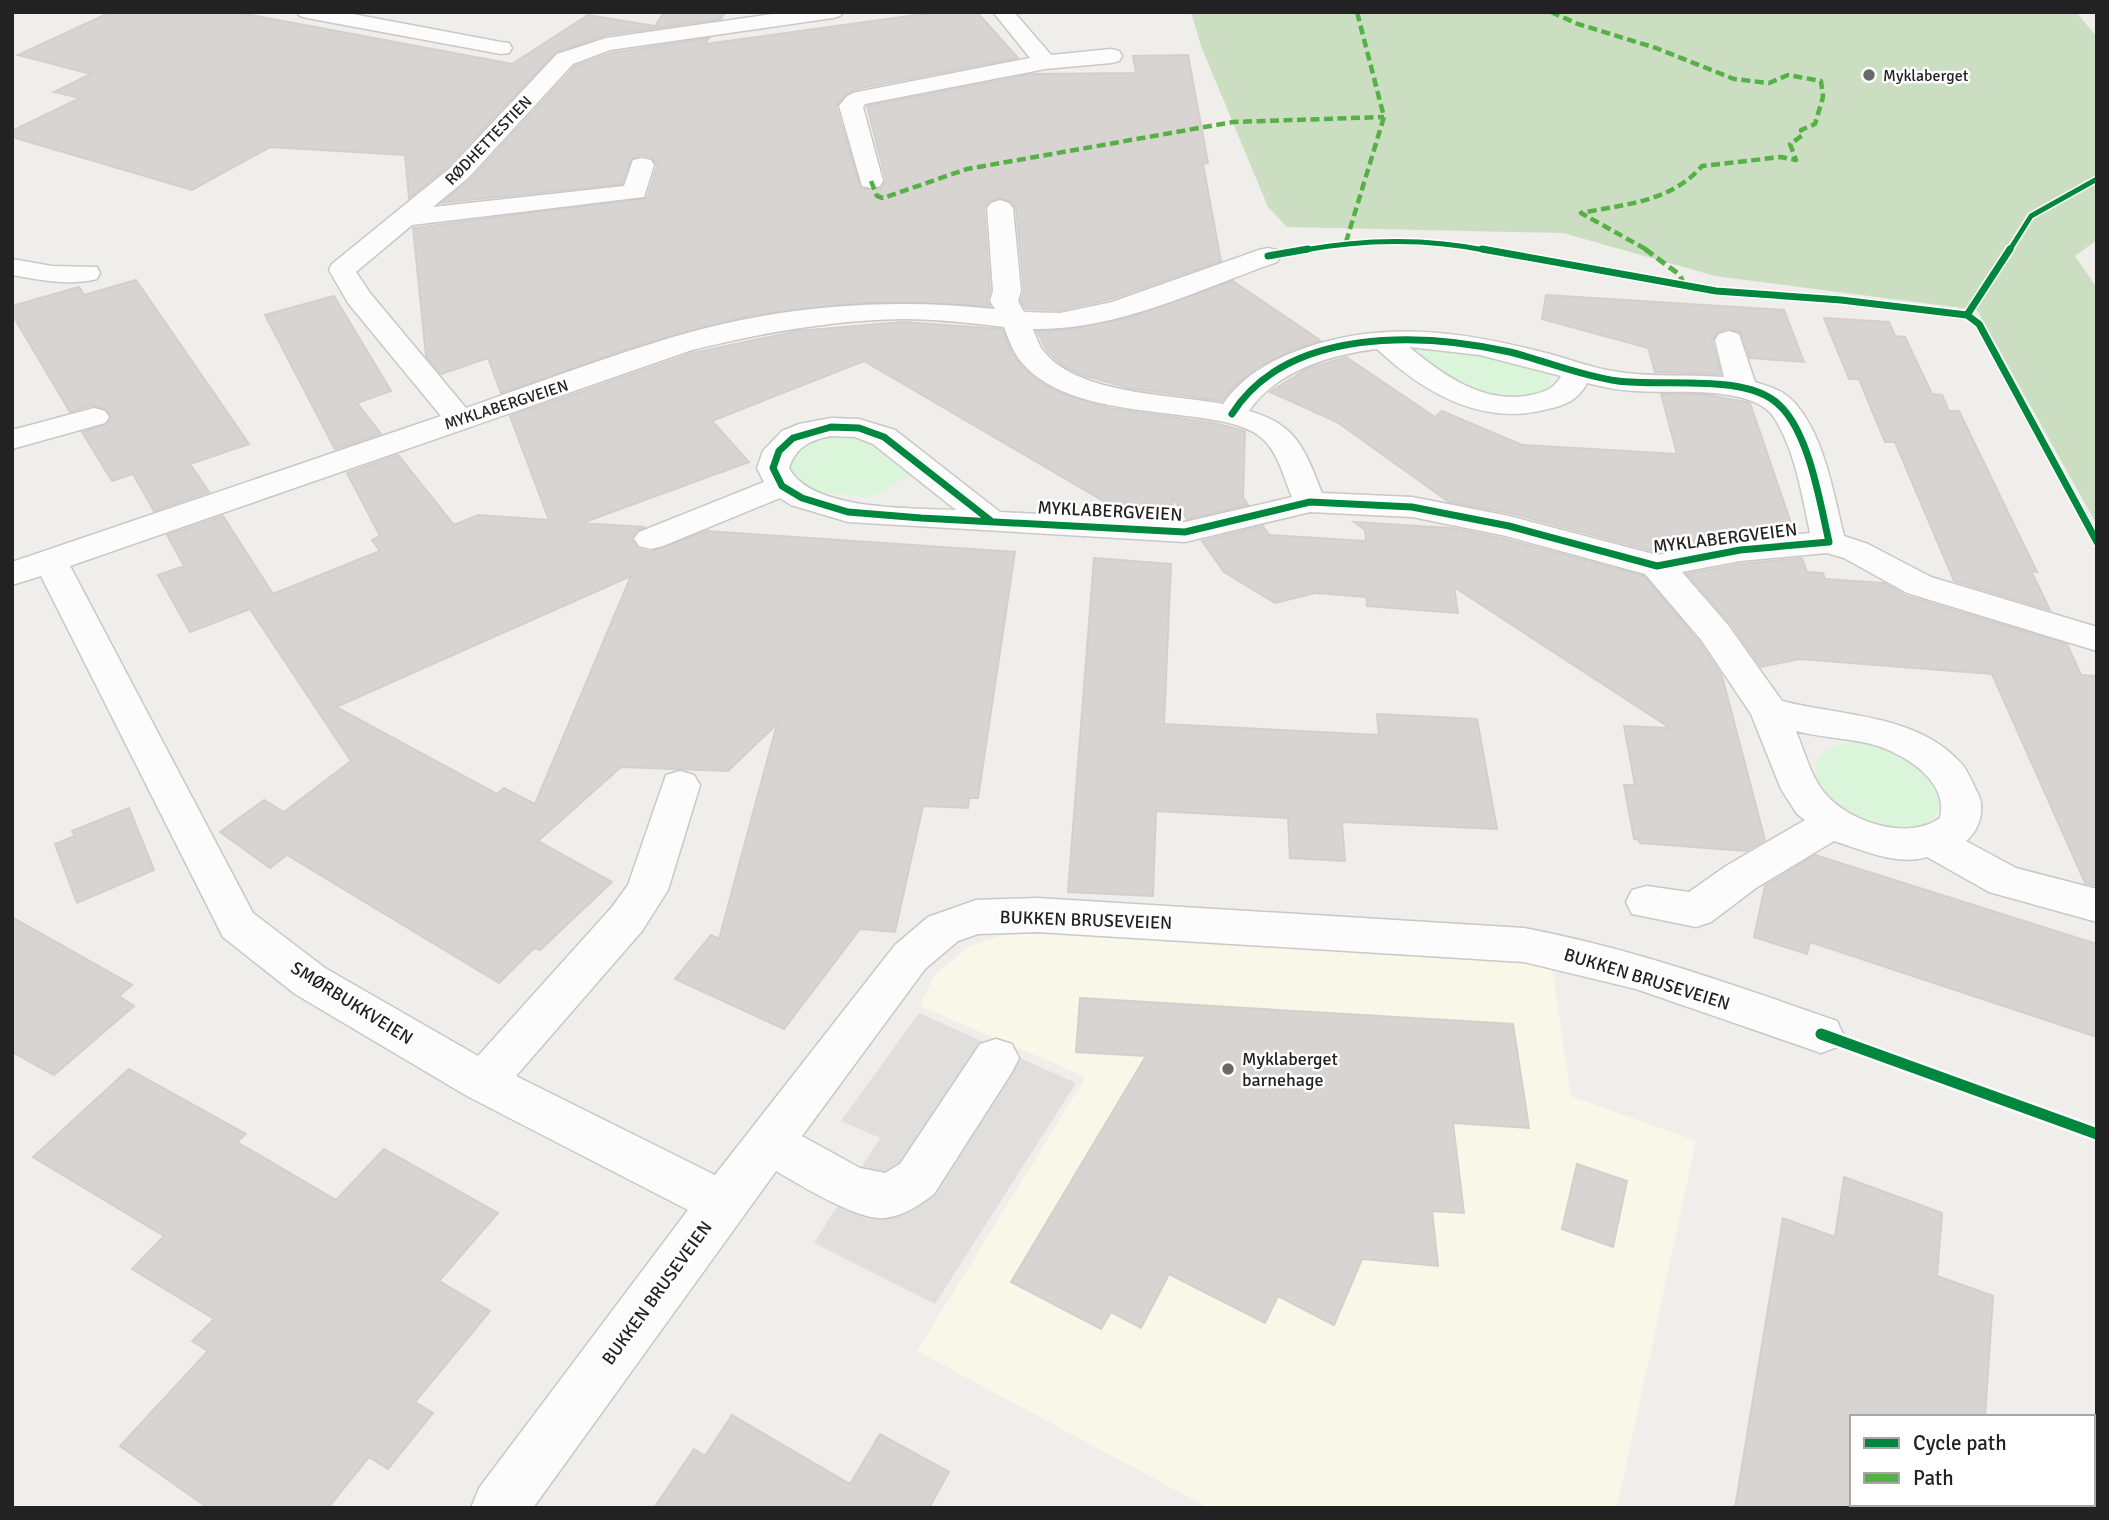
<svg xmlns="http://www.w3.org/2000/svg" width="2109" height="1520" viewBox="0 0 2109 1520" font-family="Signika,sans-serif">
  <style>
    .education { fill: #f8f7e8 }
    .forest { fill: #cbdec1 }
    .park { fill: #daf5da }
    .parking { fill: #e0dfde }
    .building { fill: #d7d4d2; stroke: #d3d0cc; stroke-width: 2; fill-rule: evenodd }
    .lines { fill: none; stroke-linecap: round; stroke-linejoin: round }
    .minor-casing { stroke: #c9c8c7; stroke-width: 3 }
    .minor { fill: #fdfcfc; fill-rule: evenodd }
    .quiet-far1 { stroke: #55b145; stroke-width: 4.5; stroke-dasharray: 9 4.5; stroke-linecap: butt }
    .quiet { stroke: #55b145; stroke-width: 5; stroke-dasharray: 10 5; stroke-linecap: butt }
    .cycleway-far2-casing { stroke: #fff; stroke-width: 8 }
    .cycleway-far1-casing { stroke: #fff; stroke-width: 10 }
    .cycleway-casing { stroke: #fff; stroke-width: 16 }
    .cycleway-far2 { stroke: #00873e; stroke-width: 5 }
    .cycleway-far1 { stroke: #00873e; stroke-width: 7 }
    .cycleway { stroke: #00873e; stroke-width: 11 }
    .poi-dot { fill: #6a6968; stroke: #fff; stroke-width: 2.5 }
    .labels { text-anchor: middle; stroke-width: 5; stroke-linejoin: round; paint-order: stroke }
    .far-poi-label { font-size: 16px; fill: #222; stroke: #fff; text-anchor: start }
    .far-street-label { font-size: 16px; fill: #222; stroke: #fff }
    .street-label { font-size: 18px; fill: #222; stroke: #fff }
    .poi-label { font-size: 18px; fill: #222; stroke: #fff; text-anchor: start }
  </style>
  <rect width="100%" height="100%" fill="#f0eeeb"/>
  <!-- education -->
  <polygon class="education" points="1008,934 1058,934 1525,962 1552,968 1571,1096 1696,1141 1617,1508 1209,1508 917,1351 1086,1077 920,1006 934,976 969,946"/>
  <!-- forest -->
  <polygon class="forest" points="1191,12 2076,12 2097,37 2097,240 2075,256 2097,288 2097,525 1977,310 1715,276 1563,233 1287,227 1268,207 1201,46"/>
  <!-- park -->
  <g class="park">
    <path d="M1447,346L1534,366L1546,373L1550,380L1548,387C1516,412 1435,387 1419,351L1421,347Z"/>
    <polygon points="825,436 862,439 910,475 869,498 823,492 818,495 804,488 788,472 789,457 805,443"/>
    <path d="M1851,742C1881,743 1906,755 1928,774C1953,797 1938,828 1906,830C1888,831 1861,823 1845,813C1807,790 1801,750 1851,742Z"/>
  </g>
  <!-- parking -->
  <polygon class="parking" points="919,1013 1076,1083 935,1304 814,1243 880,1138 841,1121"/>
  <!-- building -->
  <g class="building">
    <polygon points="111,12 235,12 512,64 588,15 655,26 664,12 725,12 721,19 606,35 556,52 448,166 409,198 405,155 270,147 192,190 12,137 12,131 80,98 54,92 91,74 18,55"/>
    <polygon points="938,12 977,12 1018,58 856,89 845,95 836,107 861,189 881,189 886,180 867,106 1032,74 1136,73 1133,56 1188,55 1208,163 1203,164 1221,261 1111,299 1060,310 1026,309 1021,301 1024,291 1016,208 1010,201 999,198 989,201 984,208 990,291 987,300 990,306 873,302 752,315 646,343 501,393 488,358 441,374 426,356 413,228 647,198 657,166 652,157 641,155 631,159 622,184 441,203 470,180 575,66 611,53 709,38 705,44"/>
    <polygon points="136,280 249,444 190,464 209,492 154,511 133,474 112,481 82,432 107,424 111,418 107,410 93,405 70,412 12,314 12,306 79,287 84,295"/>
    <polygon points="1233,281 1321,341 1292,350 1258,367 1238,383 1222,401 1129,388 1082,375 1062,365 1047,351 1037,331 1065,330 1127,318"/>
    <polygon points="1546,295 1784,310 1804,362 1750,358 1741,333 1728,328 1717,333 1712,341 1721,374 1655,372 1648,348 1542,319"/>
    <polygon points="334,296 391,391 357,403 381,434 335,449 265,315"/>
    <polygon points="1824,318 1889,322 1895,336 1905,337 1932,394 1942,395 1949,411 1959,411 2037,572 2031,571 2050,610 1954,581 1895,442 1885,442 1859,379 1849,379"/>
    <path d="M903,322L1002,329L1012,353L1022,367L1040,382L1061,393L1109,408L1214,423L1245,431L1243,497L1248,505L1187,519L1173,498V519L1129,516L864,361L712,421L749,462L582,523L645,527L637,530L631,539L638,549L650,552L707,531L1015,552L978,798H969L968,808L923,806L895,932L860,929L784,1029L675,979L711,935L719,939L777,724L728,771L621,767L538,841L612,882L540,950L534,948L499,983L287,855L270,868L220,832L264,800L284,812L351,761L250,609L190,632L158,575L184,566L167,535L223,516L273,594L380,551L372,540L380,536L347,473L398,455L454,525L478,515L549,520L510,416L693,353L797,331ZM631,576L535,804L504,788L497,794L336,707Z"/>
    <polygon points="1346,357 1435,417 1442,411 1522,445 1677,454 1661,394 1708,395 1746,402 1750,403 1794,532 1740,536 1657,552 1510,513 1449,502 1337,422 1270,392 1307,369"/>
    <polygon points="1354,522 1452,528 1505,539 1644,576 1700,643 1722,676 1765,840 1746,851 1640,843 1639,840 1634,839 1624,785 1635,785 1624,726 1670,728 1454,587 1458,613 1367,606 1366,597 1315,593 1275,603 1224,572 1202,541 1263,526 1269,535 1366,541 1365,530"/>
    <polygon points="1094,558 1171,564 1164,724 1379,735 1377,714 1477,719 1497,829 1342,822 1345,861 1290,858 1288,818 1156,811 1153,896 1068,892"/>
    <polygon points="1802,558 1807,572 1823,573 1825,579 1884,583 1906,596 2067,644 2081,675 2097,676 2097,886 2085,883 1992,674 1799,659 1761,667 1730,623 1687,574 1740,564"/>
    <polygon points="129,808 154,870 77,903 55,844 75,836 72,831"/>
    <polygon points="1815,855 2097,944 2097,1037 1810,942 1807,954 1754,937 1765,886"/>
    <polygon points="12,917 132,985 119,996 134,1006 54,1075 12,1052"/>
    <polygon points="1080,998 1513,1024 1529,1128 1453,1123 1464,1213 1432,1211 1438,1266 1362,1259 1334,1325 1278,1296 1265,1323 1169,1274 1141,1328 1111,1312 1101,1329 1011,1282 1146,1056 1076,1052"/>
    <polygon points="129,1069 246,1134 237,1142 336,1200 384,1149 498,1213 439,1281 490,1311 415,1402 433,1413 388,1469 369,1457 328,1508 208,1508 120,1446 208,1351 192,1341 214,1319 132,1269 164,1236 33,1157"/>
    <polygon points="1577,1164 1627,1181 1613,1247 1562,1229"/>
    <polygon points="1844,1177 1942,1213 1937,1276 1993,1296 1985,1417 1852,1417 1852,1504 1980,1504 1980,1508 1735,1508 1783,1218 1835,1237"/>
    <polygon points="732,1415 850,1484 880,1434 949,1472 929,1508 654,1508 694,1449 705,1456"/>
  </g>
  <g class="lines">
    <defs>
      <g id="minor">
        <polygon points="297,12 342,12 501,42 509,43 512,48 509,53 501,54 307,18 300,16"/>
        <path d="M787,12H843L840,16L833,18L610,50L573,64L468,178L433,207L624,186L633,160L642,158L651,160L654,165L644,197L412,225L356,272L370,293L466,408C534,384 603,358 673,337C777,306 887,297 995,309L990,301L993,291L987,208L991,203L1000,200L1009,203L1013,208L1021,291L1018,301L1024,312L1060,313L1112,302L1259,250L1268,248L1277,250L1281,256L1277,262C1200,289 1117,331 1033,329C1036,336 1039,347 1045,353C1081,395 1172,394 1223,404C1243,375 1273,359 1305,348C1386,320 1465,332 1546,353C1566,358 1586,366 1607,370C1645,378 1686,374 1724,377L1715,340L1719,334L1729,331L1739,334L1755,382C1767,386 1780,389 1790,398C1824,431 1833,492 1844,536L1868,544L1931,577L2097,627V651L1907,593L1844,558L1827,553L1740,561L1682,572L1728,625L1782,701C1840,716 1914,714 1958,760C1967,768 1972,782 1977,792C1986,807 1980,830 1966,841L2016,868L2097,889V922L1989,892L1927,857C1896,866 1863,850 1834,841L1756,888L1711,922L1696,927L1632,914L1626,902L1632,890L1647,886L1689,892L1726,866L1805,820L1797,814L1781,789L1751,714L1702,641L1645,574L1506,536L1412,517L1310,512L1185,542L848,522L791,505L780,498L663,546L651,549L639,546L634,539L639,532L764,482L757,468L763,451L782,431L799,424L831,418L859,419L895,430L1000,512L1185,522L1292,497C1284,478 1278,453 1263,439C1249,426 1226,422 1208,419C1151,409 1065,410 1024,365C1014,355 1009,340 1004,327C971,323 937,319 903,319C832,320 761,333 692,350L70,566L253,913L325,968L478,1056L612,907L628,885L666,775L680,771L694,775L700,785L668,890L642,931L516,1076L715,1175L895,945L928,917L976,900L1037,898L1524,928C1631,948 1734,985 1837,1021L1843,1034L1837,1047L1821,1053L1636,989L1524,962L1037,932L978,934L958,941L925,969L802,1136L860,1168L885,1173L900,1164L980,1044L996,1039L1012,1044L1019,1058L1012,1072L934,1194C920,1205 903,1216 885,1218C858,1221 800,1185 776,1171L533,1508H471L479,1488L688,1210L467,1096L295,994L223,937L41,576L12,585V562L441,416L348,303L329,270L332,264L450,168L557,54L606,38ZM1409,347L1480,355L1561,376C1554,389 1545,392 1531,395C1484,405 1443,375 1409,347ZM1377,349C1424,393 1482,427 1548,409C1566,405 1578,400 1587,383C1603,387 1618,390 1634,391C1670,394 1750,384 1773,416C1795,449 1802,495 1810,533L1740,539L1657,555L1509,516L1412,497L1322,493C1305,450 1297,424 1249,411C1276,371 1332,354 1377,349ZM831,436L855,437L873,444L956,510C913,508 811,511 789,468C796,447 810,440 831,436ZM1796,731C1822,738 1852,738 1878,746C1907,756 1949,782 1940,818C1907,842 1846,821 1823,791C1810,774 1804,750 1796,731Z"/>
        <path d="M993,12H1014L1051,55L1111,49L1119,51L1122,56L1119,61L1111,63L1045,69L865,104L863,107L883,181L880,186L871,188L862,186L839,106C845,98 848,94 857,92L1030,58Z"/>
        <path d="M12,259L52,266L97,267L100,273L97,279C68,286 40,280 12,275Z"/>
        <polygon points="94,408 105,411 109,417 105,423 12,449 12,430"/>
      </g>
    </defs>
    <!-- minor casing -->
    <use href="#minor" class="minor-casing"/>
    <!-- minor -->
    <use href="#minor" class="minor"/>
    <!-- quiet-far1 -->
    <g class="quiet-far1">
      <path d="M1551,12L1578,24L1656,48L1734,79L1769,83L1788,75L1821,81L1823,97L1815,124L1801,130L1803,135L1790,144L1796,160L1781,157L1702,166C1671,202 1626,204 1581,213L1649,251"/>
      <polyline points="871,181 877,196 883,198 967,169 1233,122 1384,117"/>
      <polyline points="1346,242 1384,117 1357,12"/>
    </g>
    <!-- quiet -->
    <polyline class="quiet" points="1645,249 1680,275 1684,286"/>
    <defs>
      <g id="cycleway-far2">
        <path d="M1298,251C1361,239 1428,238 1490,251"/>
        <polyline points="2009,251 2031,216 2097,179"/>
      </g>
      <g id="cycleway-far1">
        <polyline points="1482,249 1716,291 1841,300 1967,315"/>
        <polyline points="2010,249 1967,315 1979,324 2097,542"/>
        <polyline points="1268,256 1308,249"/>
        <path d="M991,521L884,437L859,428L831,427L793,438L779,451L773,468L782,486L802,498L848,512L921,518L1185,532L1310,502L1412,507L1509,526L1657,566L1740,550L1829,542C1820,503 1809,431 1778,404C1745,373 1661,387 1618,381C1581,376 1546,361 1510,352C1422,332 1287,327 1232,414"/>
      </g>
      <polyline id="cycleway" points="1821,1034 2097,1134"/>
    </defs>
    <!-- cycleway-far2 casing -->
    <use href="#cycleway-far2" class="cycleway-far2-casing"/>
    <!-- cycleway-far1 casing -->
    <use href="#cycleway-far1" class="cycleway-far1-casing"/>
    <!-- cycleway casing -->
    <use href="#cycleway" class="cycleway-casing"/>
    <!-- cycleway-far2 -->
    <use href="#cycleway-far2" class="cycleway-far2"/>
    <!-- cycleway-far1 -->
    <use href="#cycleway-far1" class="cycleway-far1"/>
    <!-- cycleway -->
    <use href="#cycleway" class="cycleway"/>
  </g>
  <!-- markers -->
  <g class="poi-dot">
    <circle cx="1869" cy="75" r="7"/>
    <circle cx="1228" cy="1069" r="7"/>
  </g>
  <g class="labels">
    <!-- far-poi labels -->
    <g class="far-poi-label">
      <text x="1883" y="81">Myklaberget</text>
    </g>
    <!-- far-street labels -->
    <g class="far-street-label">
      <text transform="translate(488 140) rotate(-46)" y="6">RØDHETTESTIEN</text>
      <text transform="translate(506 404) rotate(-18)" y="6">MYKLABERGVEIEN</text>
    </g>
    <!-- street labels -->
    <g class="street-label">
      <text transform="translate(1110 511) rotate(3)" y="6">MYKLABERGVEIEN</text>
      <text transform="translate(1725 538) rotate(-7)" y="6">MYKLABERGVEIEN</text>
      <text transform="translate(1086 920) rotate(2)" y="6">BUKKEN BRUSEVEIEN</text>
      <text transform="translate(1647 979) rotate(17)" y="6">BUKKEN BRUSEVEIEN</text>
      <text transform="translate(352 1003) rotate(32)" y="6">SMØRBUKKVEIEN</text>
      <text transform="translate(657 1293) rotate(-54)" y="6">BUKKEN BRUSEVEIEN</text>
    </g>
    <!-- poi labels -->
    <g class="poi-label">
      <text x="1242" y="1065">Myklaberget<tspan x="1242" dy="21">barnehage</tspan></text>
    </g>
  </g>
  <!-- border -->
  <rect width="2109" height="1520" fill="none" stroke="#222222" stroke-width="28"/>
  <!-- legend -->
  <rect x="1850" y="1415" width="245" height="91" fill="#ffffff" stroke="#a7a7a7" stroke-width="2"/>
  <rect x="1864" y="1438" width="35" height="10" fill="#00873e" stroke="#a7a7a7" stroke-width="2"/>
  <text x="1913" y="1450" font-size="21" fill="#222222">Cycle path</text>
  <rect x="1864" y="1473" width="35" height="10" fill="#55b145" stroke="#a7a7a7" stroke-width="2"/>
  <text x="1913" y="1485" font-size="21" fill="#222222">Path</text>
</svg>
